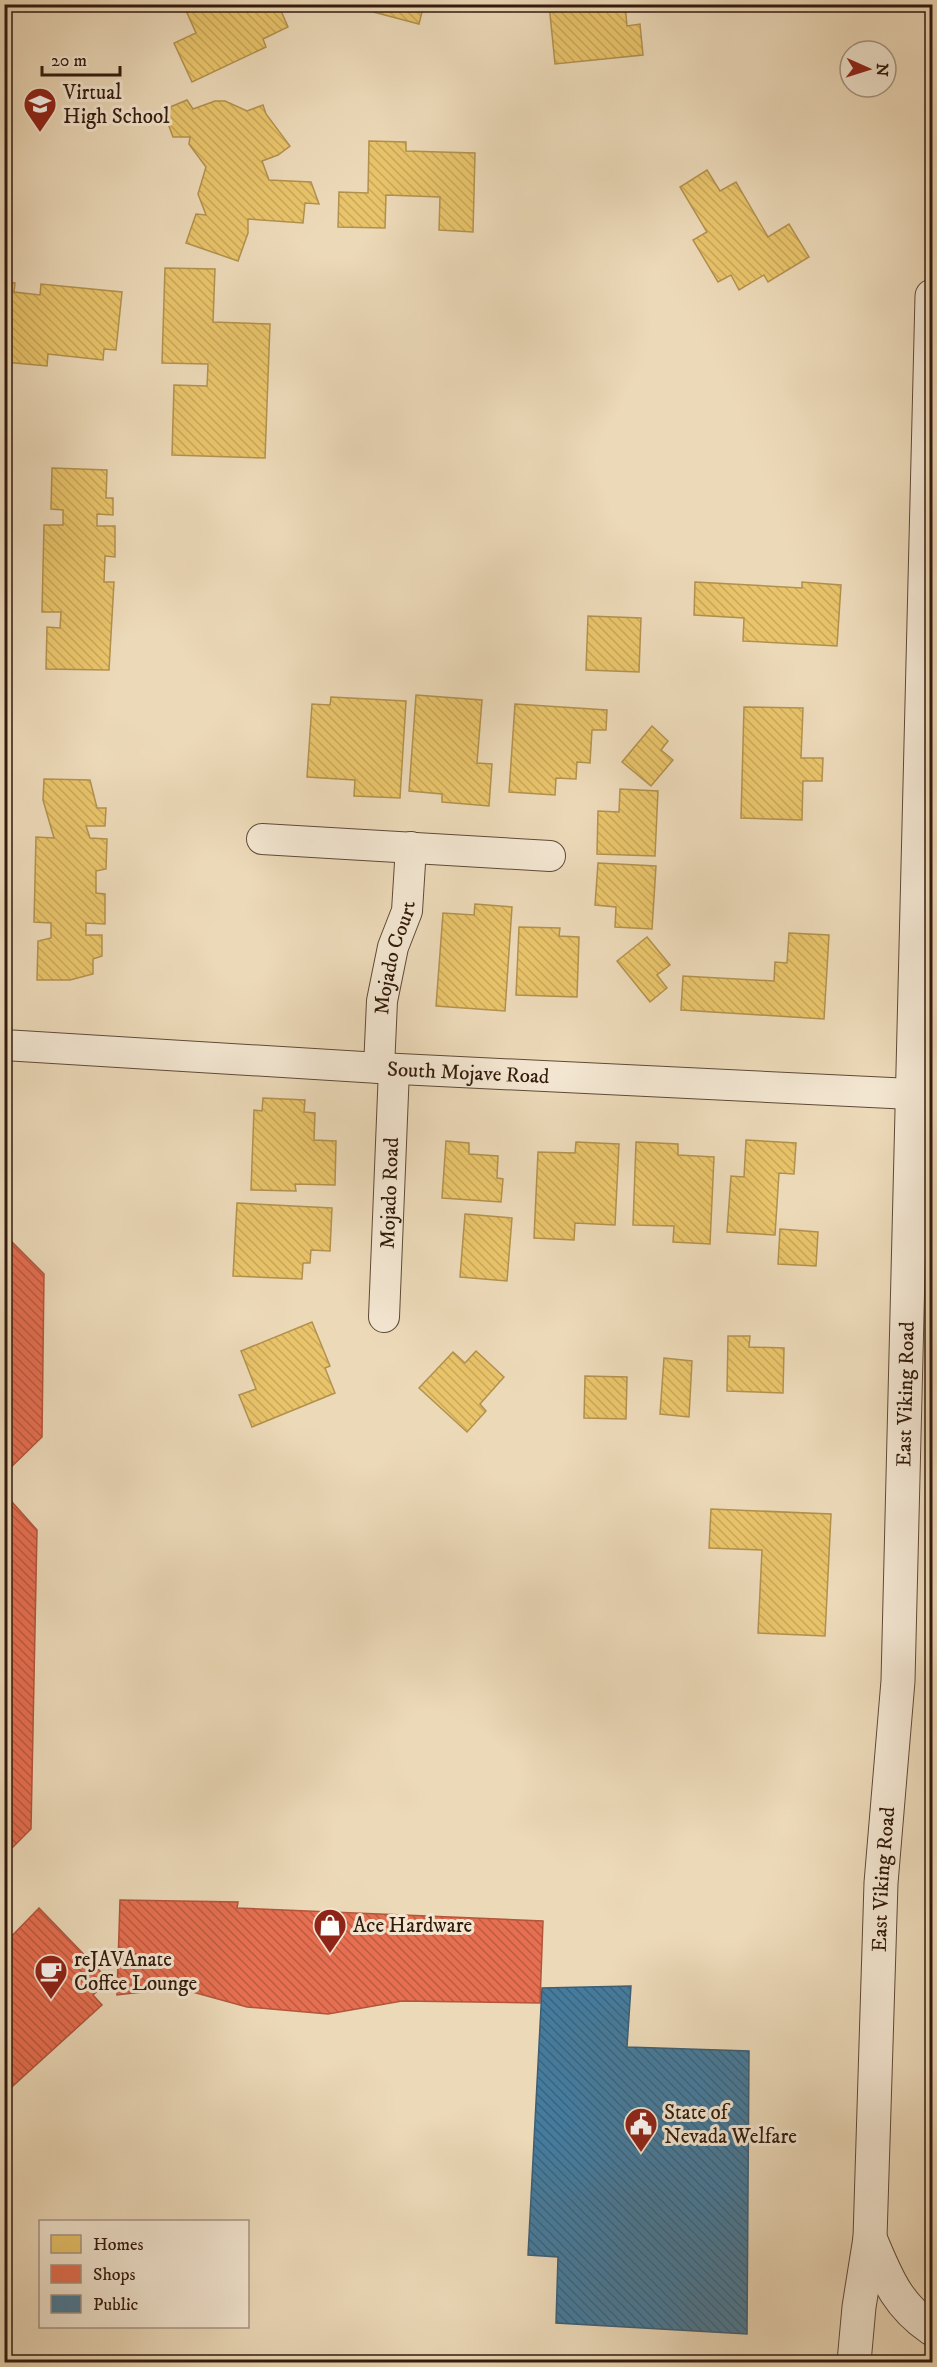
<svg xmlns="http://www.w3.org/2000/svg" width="937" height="2367" viewBox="0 0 937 2367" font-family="'IM FELL DW Pica',serif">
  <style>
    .homes { fill: url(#homes-back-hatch); stroke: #b2914e; stroke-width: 1.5 }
    .shops { fill: url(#shops-back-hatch); stroke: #b1563c; stroke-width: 1.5 }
    .public { fill: url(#public-back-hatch); stroke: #3f5e72; stroke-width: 1.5 }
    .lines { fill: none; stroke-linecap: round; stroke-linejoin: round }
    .minor-casing { stroke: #604a37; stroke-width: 32 }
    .tertiary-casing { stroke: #604a37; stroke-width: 35 }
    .minor { stroke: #f3e6d1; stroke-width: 30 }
    .tertiary { stroke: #f3e6d1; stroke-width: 33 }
    .labels { text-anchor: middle; stroke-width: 6; stroke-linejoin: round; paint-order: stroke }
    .poi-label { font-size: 21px; fill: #321a0c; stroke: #f3e6d1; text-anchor: start }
    .street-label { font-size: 21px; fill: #321a0c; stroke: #f3e6d1 }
  </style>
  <defs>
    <pattern id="homes-back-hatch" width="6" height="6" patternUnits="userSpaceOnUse" patternTransform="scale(1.5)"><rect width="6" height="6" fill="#e9c46a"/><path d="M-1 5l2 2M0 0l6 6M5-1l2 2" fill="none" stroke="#c8a85b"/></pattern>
    <pattern id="shops-back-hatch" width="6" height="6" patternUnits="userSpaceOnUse" patternTransform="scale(1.5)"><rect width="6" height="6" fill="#e76f51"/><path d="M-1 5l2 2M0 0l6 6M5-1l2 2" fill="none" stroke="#bc5a42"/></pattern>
    <pattern id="public-back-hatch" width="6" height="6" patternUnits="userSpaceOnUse" patternTransform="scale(1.5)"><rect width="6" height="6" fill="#457b9d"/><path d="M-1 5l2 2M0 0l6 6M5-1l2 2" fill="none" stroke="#3a647e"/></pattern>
  </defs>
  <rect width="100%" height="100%" fill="#ecd9b8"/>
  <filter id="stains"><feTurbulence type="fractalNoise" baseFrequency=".00333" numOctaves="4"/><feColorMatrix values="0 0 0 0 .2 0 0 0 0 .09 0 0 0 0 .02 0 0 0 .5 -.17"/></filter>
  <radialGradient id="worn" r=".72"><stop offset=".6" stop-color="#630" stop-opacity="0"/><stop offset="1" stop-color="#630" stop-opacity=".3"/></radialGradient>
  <!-- homes -->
  <g class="homes">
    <polygon points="183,4 278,4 288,27 263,39 266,47 192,82 174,43 196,33"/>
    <polygon points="343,4 424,4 419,24"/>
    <polygon points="549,4 625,4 627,26 640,24 643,55 555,64"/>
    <polygon points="187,100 193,109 215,101 225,101 247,111 263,105 266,114 290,146 278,155 262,161 269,180 311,182 319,204 305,203 303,223 248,219 248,233 238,261 186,243 196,214 206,215 198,194 206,167 189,144 190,137 173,137 163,110"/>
    <polygon points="369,141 406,142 406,151 475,153 473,232 439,230 440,197 386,195 385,228 338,227 339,192 368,193"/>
    <polygon points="707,170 720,191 736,182 768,237 789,224 809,257 768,282 764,275 739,290 731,275 718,282 693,240 707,232 680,187"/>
    <polygon points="165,268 215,269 213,322 270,324 265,458 172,455 174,385 207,386 208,364 162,363"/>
    <polygon points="4,282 15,283 14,292 40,295 41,284 122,292 116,350 104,349 103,360 48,354 47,366 4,362"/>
    <polygon points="52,468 107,470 106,498 113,498 113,515 97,514 97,526 115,526 115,557 105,556 104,582 114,582 109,670 46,669 47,627 60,628 61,612 42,612 44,525 63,525 63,510 51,509"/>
    <polygon points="695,582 802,588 802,582 841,585 837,646 743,641 744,618 694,615"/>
    <polygon points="588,616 641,618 639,672 586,670"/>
    <polygon points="416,695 482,700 477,763 492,764 489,806 442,802 442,794 409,791"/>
    <polygon points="331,697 406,701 400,798 354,796 355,780 307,777 312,704 330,705"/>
    <polygon points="515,704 607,710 606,730 592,730 590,763 577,762 576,779 556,778 555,795 509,792"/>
    <polygon points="744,707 803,708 801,758 823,758 822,781 803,781 802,820 741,818"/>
    <polygon points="652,726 668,741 661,750 673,760 651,786 622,762"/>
    <polygon points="44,779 90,780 97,808 106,808 105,826 86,826 90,838 107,839 106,869 96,871 96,893 105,894 105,924 86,923 86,935 102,935 102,956 93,959 93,974 70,980 37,980 38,941 51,938 51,923 34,922 36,837 54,838 43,800"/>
    <polygon points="620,789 658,791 655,856 597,854 598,811 619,812"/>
    <polygon points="598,863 656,866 652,929 615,927 616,907 595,905"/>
    <polygon points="475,904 512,907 505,1011 436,1006 443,913 474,915"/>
    <polygon points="519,927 560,928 559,936 579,937 577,997 516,995"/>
    <polygon points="789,933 829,935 824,1019 681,1010 683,976 774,981 775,962 787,963"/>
    <polygon points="647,937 670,965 657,975 667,988 650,1002 617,961"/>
    <polygon points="263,1098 305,1100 304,1112 315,1113 314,1140 336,1141 335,1185 295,1184 296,1191 251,1190 254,1110 262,1111"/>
    <polygon points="746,1140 796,1143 794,1174 779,1173 775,1235 727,1232 731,1176 744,1177"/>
    <polygon points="446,1141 469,1143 469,1154 498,1156 497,1178 503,1179 501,1202 442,1198"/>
    <polygon points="576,1142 619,1144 615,1225 575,1223 574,1240 534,1238 538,1152 575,1153"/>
    <polygon points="636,1142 678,1144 678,1155 714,1157 710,1244 673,1242 674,1226 633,1225"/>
    <polygon points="237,1203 332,1208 330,1251 311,1250 310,1263 303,1263 302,1279 233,1276"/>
    <polygon points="465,1214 512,1218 507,1281 460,1277"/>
    <polygon points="780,1229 818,1232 816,1266 778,1264"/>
    <polygon points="312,1322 330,1366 325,1368 335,1393 252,1427 239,1395 256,1389 241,1351"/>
    <polygon points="728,1336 750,1336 749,1347 784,1348 783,1393 727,1391"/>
    <polygon points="476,1351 504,1377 480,1404 486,1411 467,1432 419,1388 453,1352 465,1363"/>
    <polygon points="664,1358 692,1361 689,1417 660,1414"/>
    <polygon points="585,1376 627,1377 626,1419 584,1418"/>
    <polygon points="711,1509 831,1514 825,1636 758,1633 762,1550 709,1548"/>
  </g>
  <!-- shops -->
  <g class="shops">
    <polygon points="4,1234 44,1274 42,1437 4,1474"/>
    <polygon points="4,1493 37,1530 31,1829 4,1856"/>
    <polygon points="120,1900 238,1902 237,1908 543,1921 540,2003 402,2001 328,2014 247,2007 178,1988 117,1995"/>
    <polygon points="39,1908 101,1972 102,1987 93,1995 102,2005 4,2094 4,1944"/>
  </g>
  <!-- public -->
  <polygon class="public" points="631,1986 627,2047 749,2051 747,2334 556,2323 558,2257 528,2255 542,1988"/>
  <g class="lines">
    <defs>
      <g id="minor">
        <polyline points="262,839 550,856"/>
        <path id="s1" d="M4,1045L379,1068L932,1095"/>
        <path id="s2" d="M379,1068L382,1001L393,947L407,911L411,847"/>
        <path id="s3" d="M384,1317L394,1069"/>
      </g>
      <g id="tertiary">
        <path d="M870,2238C887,2278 896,2304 932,2329"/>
        <path id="s4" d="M854,2362L859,2307L870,2238L881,1883L898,1681L932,296"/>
      </g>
    </defs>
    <!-- minor casing -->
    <use href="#minor" class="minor-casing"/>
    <!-- tertiary casing -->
    <use href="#tertiary" class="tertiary-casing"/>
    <!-- minor -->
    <use href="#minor" class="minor"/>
    <!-- tertiary -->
    <use href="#tertiary" class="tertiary"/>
  </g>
  <!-- icons -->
  <defs>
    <symbol id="school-pin" viewBox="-11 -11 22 30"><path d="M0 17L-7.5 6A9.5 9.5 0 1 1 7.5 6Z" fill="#8f2418" stroke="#f3e6d1"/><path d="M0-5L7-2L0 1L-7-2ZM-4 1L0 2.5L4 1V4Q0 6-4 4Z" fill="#fff"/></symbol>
    <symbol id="shop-pin" viewBox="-11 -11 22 30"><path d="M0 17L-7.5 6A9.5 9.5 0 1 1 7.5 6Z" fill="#8f2418" stroke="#f3e6d1"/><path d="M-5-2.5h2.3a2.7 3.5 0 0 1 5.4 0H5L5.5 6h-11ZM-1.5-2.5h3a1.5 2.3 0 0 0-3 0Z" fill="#fff"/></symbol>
    <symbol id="cafe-pin" viewBox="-11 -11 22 30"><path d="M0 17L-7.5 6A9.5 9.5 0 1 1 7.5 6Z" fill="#8f2418" stroke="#f3e6d1"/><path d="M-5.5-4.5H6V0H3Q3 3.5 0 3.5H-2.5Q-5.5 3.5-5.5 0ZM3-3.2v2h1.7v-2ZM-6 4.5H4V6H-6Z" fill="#fff"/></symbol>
    <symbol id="civic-pin" viewBox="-11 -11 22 30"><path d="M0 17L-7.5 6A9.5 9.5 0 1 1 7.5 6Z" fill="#8f2418" stroke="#f3e6d1"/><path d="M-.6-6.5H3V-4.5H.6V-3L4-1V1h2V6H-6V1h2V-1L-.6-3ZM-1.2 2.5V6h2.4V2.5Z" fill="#fff"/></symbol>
  </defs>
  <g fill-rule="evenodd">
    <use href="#school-pin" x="21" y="85" width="38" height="52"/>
    <use href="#shop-pin" x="311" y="1906" width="38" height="52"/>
    <use href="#cafe-pin" x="32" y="1952" width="38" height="52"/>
    <use href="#civic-pin" x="622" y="2105" width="38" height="52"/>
  </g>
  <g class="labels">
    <!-- poi labels -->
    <g class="poi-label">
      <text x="63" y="99">Virtual<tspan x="63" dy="24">High School</tspan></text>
      <text x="353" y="1932">Ace Hardware</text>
      <text x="74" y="1966">reJAVAnate<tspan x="74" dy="24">Coffee Lounge</tspan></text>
      <text x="664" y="2119">State of<tspan x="664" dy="24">Nevada Welfare</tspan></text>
    </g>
    <!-- street labels -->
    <g class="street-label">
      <text dy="7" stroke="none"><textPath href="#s2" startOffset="112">Mojado Court</textPath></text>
      <text dy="7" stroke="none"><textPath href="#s1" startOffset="465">South Mojave Road</textPath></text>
      <text dy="7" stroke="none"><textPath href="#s3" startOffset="124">Mojado Road</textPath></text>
      <text dy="7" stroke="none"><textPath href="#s4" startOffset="970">East Viking Road</textPath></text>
      <text dy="7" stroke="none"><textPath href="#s4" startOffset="484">East Viking Road</textPath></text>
    </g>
  </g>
  <!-- margin -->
  <rect width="937" height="2367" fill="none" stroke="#ecd9b8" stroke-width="24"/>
  <rect x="6" y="6" width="925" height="2355" fill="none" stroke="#321a0c" stroke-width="3"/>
  <rect x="12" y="12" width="913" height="2343" fill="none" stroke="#321a0c" stroke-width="1.5"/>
  <!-- legend -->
  <rect x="39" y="2220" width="210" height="108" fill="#f3e6d1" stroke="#a69482" stroke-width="1.5"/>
  <rect x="51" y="2235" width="30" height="18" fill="#e9c46a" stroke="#a69482" stroke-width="1.5"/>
  <text x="93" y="2250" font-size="18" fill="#321a0c">Homes</text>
  <rect x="51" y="2265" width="30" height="18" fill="#e76f51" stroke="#a69482" stroke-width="1.5"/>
  <text x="93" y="2280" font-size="18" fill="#321a0c">Shops</text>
  <rect x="51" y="2295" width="30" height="18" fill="#457b9d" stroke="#a69482" stroke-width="1.5"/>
  <text x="93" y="2310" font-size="18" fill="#321a0c">Public</text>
  <!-- north arrow -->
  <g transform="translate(868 69) rotate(93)"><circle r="28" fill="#f3e6d1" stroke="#a69482" stroke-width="1.5"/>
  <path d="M0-4.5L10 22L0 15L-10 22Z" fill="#8f2418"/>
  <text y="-9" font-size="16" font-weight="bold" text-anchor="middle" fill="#321a0c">N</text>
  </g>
  <!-- scale -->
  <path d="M42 66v9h78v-9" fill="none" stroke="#321a0c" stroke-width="3"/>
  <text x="51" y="66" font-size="18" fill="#321a0c" stroke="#f3e6d1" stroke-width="4.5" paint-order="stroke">20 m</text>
  <rect width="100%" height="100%" filter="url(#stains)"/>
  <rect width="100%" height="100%" fill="url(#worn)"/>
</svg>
